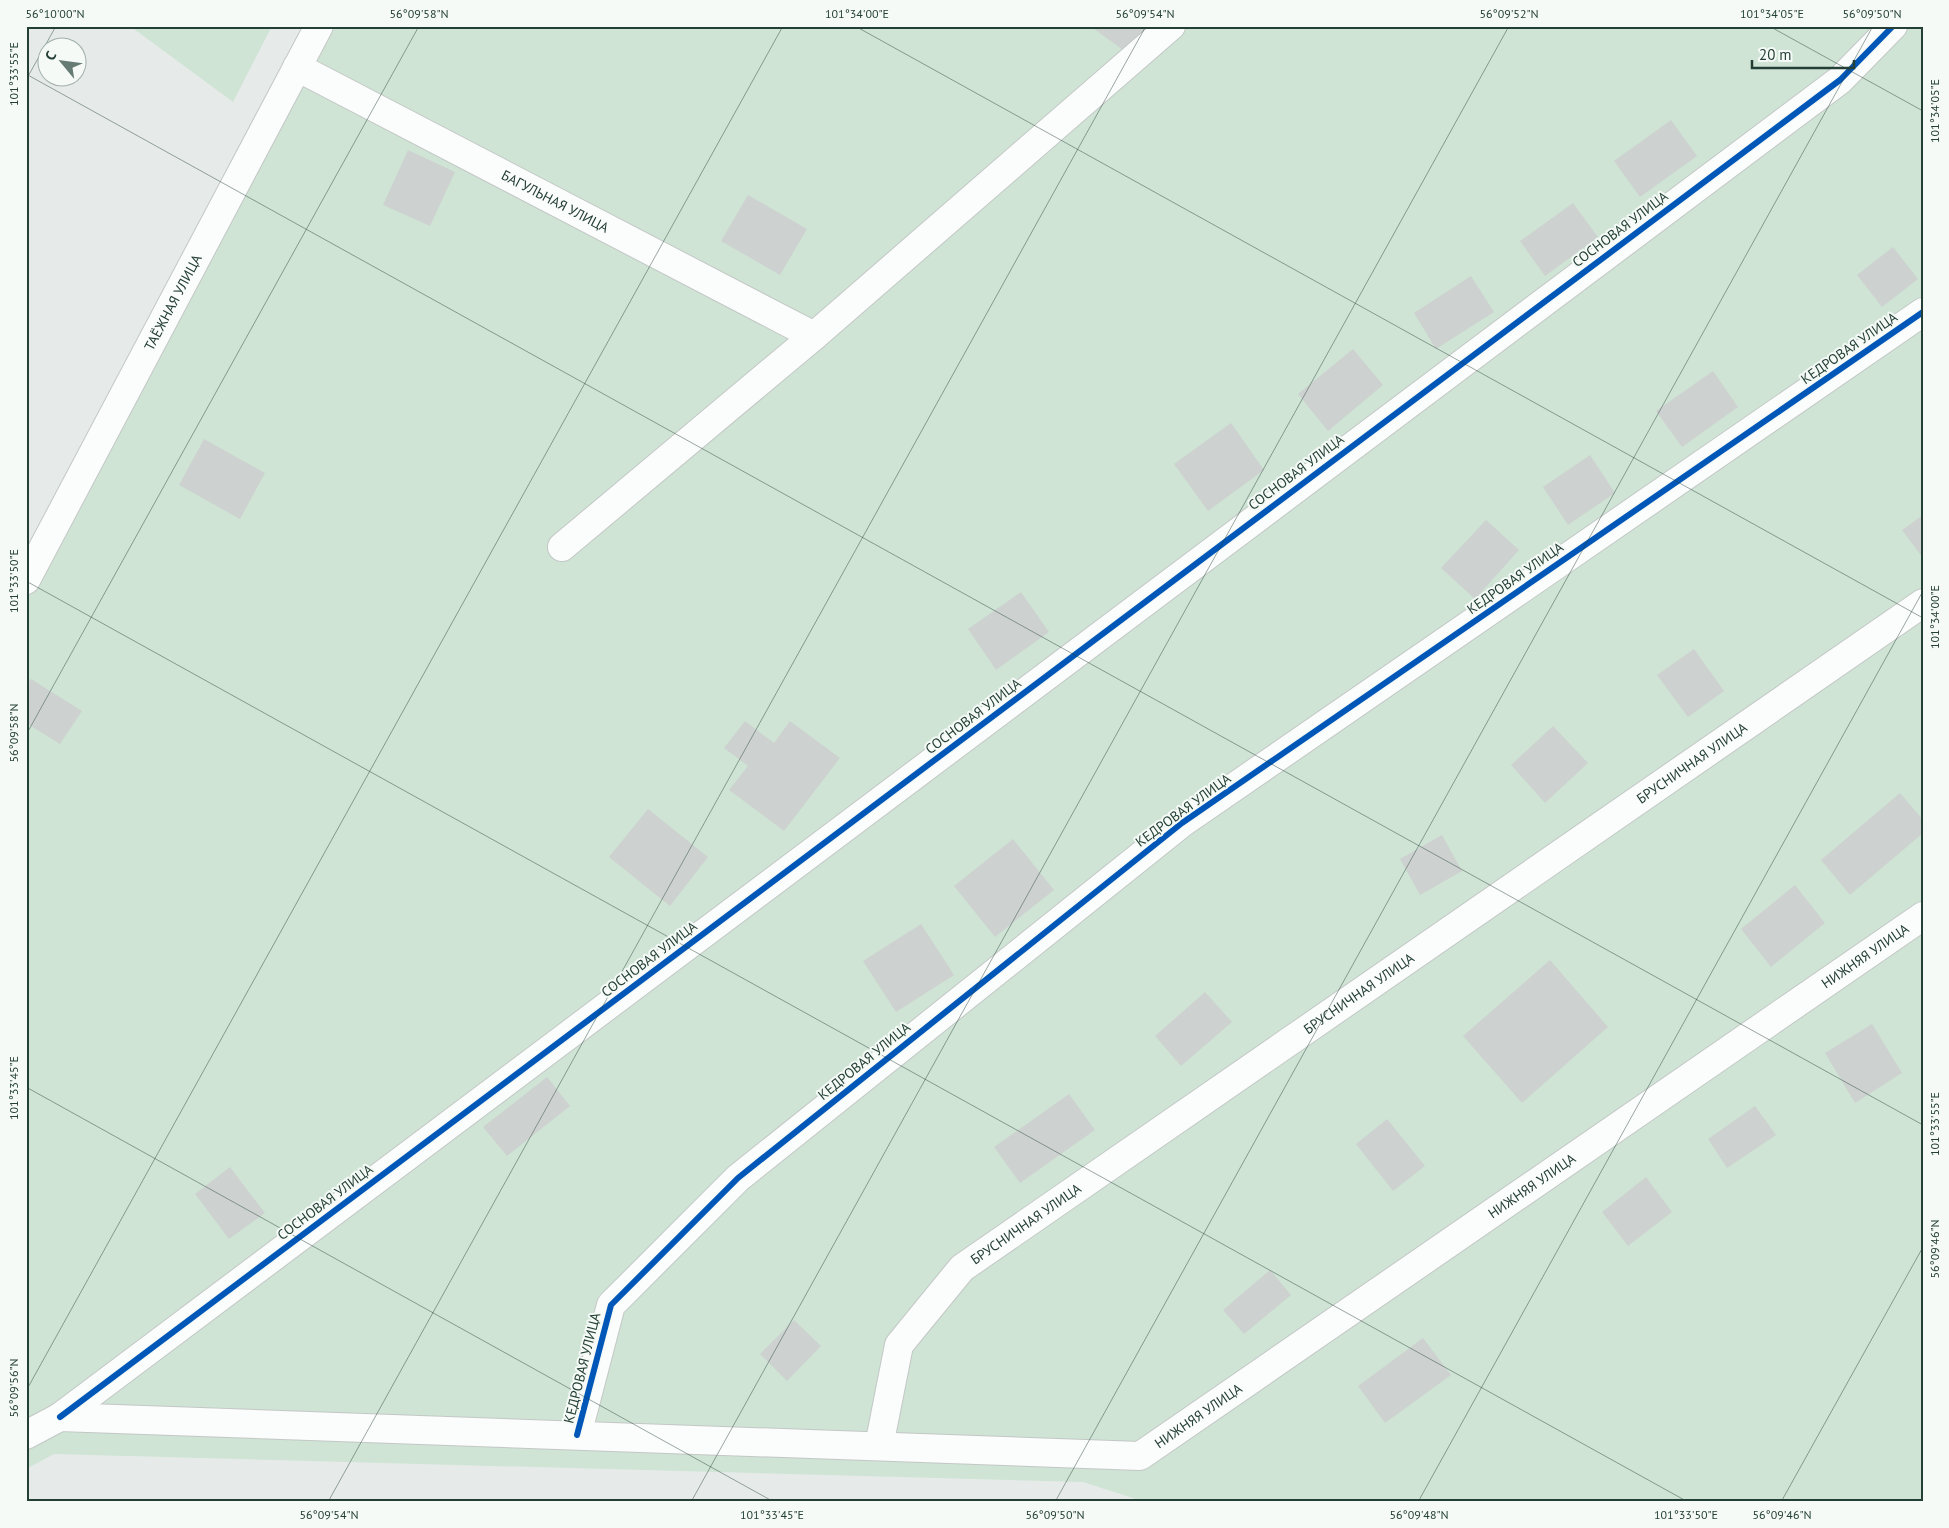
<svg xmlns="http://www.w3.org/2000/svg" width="1949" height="1528" viewBox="0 0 1949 1528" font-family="'PT Sans',sans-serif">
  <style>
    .green { fill: #cfe4d5 }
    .building { fill: #cdd2d0 }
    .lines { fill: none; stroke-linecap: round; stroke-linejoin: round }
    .minor-casing { stroke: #c3c8c6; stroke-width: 30 }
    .minor { stroke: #fbfcfc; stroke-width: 28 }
    .cycleway-casing { stroke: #f5faf7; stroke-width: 9 }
    .cycleway { stroke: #0057b8; stroke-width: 6 }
    .ticks { fill: none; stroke: #233f36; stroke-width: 1; stroke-opacity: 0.45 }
    .labels { text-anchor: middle; stroke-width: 4; stroke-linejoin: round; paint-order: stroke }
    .street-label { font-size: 14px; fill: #233f36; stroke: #f5faf7 }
    .neatline { fill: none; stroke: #233f36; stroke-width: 2 }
    .ticks-label { font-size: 12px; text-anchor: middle; fill: #233f36 }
  </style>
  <rect width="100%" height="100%" fill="#e6ebe9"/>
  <!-- green -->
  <g class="green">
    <polygon points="130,26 272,26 233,102"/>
    <polygon points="308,26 1923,26 1923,1502 1145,1502 1083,1482 54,1454 26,1469 26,580"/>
  </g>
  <!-- building -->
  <g class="building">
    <polygon points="1095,26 1146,26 1127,53 1093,28"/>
    <polygon points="1671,120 1697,156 1640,197 1614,161"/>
    <polygon points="408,150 455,172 430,226 383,205"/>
    <polygon points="748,195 807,229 780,275 721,241"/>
    <polygon points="1573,203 1598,237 1545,276 1520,241"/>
    <polygon points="1893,247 1918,279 1882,307 1857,275"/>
    <polygon points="1471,276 1494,312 1436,349 1414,313"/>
    <polygon points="1353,349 1383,385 1328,431 1298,394"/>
    <polygon points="1713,371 1738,407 1682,447 1656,411"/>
    <polygon points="1231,423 1264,470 1208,511 1174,464"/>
    <polygon points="204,439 265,473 240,519 179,485"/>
    <polygon points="1590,455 1615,493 1568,525 1543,487"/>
    <polygon points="1923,515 1923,558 1902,530"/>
    <polygon points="1486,520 1519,550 1475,599 1441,568"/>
    <polygon points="1021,592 1049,632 996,670 968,629"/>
    <polygon points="1694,649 1724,691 1688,717 1657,675"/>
    <polygon points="31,679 82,711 60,744 26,723 26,686"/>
    <polygon points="745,721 774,743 790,721 840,758 784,831 729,790 748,766 724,748"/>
    <polygon points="1553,726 1588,763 1545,803 1511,765"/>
    <polygon points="1900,793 1923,820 1923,833 1850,895 1821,860"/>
    <polygon points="648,809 708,857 670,906 609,857"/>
    <polygon points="1442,835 1462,871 1420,895 1400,859"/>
    <polygon points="1013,839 1054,890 995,937 954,886"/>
    <polygon points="1795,885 1825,923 1771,967 1741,929"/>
    <polygon points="921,924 954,975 896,1012 863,961"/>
    <polygon points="1550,960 1608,1027 1522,1103 1463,1036"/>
    <polygon points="1205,992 1232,1022 1181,1066 1155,1036"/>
    <polygon points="1872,1024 1902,1073 1855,1103 1825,1053"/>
    <polygon points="547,1077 570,1106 507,1156 483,1127"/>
    <polygon points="1069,1094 1095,1130 1020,1183 994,1147"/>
    <polygon points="1755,1106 1776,1135 1727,1168 1708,1139"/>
    <polygon points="1387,1119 1425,1166 1393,1191 1356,1144"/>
    <polygon points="230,1167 265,1213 229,1239 195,1194"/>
    <polygon points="1646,1177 1672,1212 1628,1246 1602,1212"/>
    <polygon points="1270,1270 1291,1295 1244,1334 1223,1310"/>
    <polygon points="794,1320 821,1346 787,1381 760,1354"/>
    <polygon points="1423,1338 1451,1375 1385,1423 1358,1386"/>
  </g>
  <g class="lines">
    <defs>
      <g id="minor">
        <path id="s1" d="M297,67L814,336"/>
        <polyline points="562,547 814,336 1171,26"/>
        <path id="s2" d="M26,580L319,26"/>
        <polyline points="60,1417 1840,80 1893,26"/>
        <path id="s3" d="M26,1435L60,1417L1140,1456L1923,916"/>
        <polyline points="577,1435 611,1305 738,1178 1182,823 1923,312"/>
        <path id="s4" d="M879,1446L899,1345L962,1268L1923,603"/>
      </g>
    </defs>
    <!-- minor casing -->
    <use href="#minor" class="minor-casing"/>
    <!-- minor -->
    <use href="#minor" class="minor"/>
    <defs>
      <g id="cycleway">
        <polyline points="60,1417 1840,80 1893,26"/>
        <polyline points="577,1435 611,1305 738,1178 1182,823 1923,312"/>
      </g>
    </defs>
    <!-- cycleway casing -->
    <use href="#cycleway" class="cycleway-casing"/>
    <!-- cycleway -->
    <use href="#cycleway" class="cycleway"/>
  </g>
  <!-- ticks -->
  <path class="ticks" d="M855,26L1923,618M1769,26L1923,111M26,74L1923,1125M26,80L56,26M26,581L1688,1502M26,735L419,26M26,1087L774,1502M26,1391L783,26M328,1502L1146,26M691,1502L1509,26M1055,1502L1873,26M1418,1502L1923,591M1781,1502L1923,1247"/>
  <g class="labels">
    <!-- street labels -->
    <g class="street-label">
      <text dy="5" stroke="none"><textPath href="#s1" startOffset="291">БАГУЛЬНАЯ УЛИЦА</textPath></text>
      <text transform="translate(1620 229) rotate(-37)" y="5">СОСНОВАЯ УЛИЦА</text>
      <text dy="5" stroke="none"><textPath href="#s2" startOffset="314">ТАЁЖНАЯ УЛИЦА</textPath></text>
      <text transform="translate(1849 348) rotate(-35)" y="5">КЕДРОВАЯ УЛИЦА</text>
      <text transform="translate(1296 472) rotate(-37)" y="5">СОСНОВАЯ УЛИЦА</text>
      <text transform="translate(1515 578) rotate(-35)" y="5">КЕДРОВАЯ УЛИЦА</text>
      <text transform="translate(973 716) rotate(-37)" y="5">СОСНОВАЯ УЛИЦА</text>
      <text dy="5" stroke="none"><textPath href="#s4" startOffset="1090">БРУСНИЧНАЯ УЛИЦА</textPath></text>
      <text transform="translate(1183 810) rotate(-36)" y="5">КЕДРОВАЯ УЛИЦА</text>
      <text dy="5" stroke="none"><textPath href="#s3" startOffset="2000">НИЖНЯЯ УЛИЦА</textPath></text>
      <text transform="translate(649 959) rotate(-37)" y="5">СОСНОВАЯ УЛИЦА</text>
      <text dy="5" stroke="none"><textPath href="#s4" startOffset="685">БРУСНИЧНАЯ УЛИЦА</textPath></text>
      <text transform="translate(864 1061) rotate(-39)" y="5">КЕДРОВАЯ УЛИЦА</text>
      <text dy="5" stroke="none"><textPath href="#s3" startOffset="1595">НИЖНЯЯ УЛИЦА</textPath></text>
      <text transform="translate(325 1202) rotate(-37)" y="5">СОСНОВАЯ УЛИЦА</text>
      <text dy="5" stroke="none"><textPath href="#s4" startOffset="280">БРУСНИЧНАЯ УЛИЦА</textPath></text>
      <text transform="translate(582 1368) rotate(-76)" y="5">КЕДРОВАЯ УЛИЦА</text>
      <text dy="5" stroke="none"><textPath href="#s3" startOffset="1190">НИЖНЯЯ УЛИЦА</textPath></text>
    </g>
  </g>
  <!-- border -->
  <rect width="1949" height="1528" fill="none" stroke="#f5faf7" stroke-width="55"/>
  <!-- north arrow -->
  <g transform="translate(62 62) rotate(299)"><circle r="24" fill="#f5faf7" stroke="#a1afaa"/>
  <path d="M0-4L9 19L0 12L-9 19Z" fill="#677b75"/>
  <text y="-8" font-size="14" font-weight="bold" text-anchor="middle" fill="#233f36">С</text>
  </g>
  <!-- scale -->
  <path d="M1752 60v8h102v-8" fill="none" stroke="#233f36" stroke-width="2.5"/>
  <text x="1759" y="60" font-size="15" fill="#233f36" stroke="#f5faf7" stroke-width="4" paint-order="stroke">20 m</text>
  <rect x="28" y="28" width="1894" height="1472" class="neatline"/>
  <g class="ticks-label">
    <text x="55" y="18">56°10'00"N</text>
    <text x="419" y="18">56°09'58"N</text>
    <text x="857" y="18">101°34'00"E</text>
    <text x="1145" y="18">56°09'54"N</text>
    <text x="1509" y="18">56°09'52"N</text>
    <text x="1772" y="18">101°34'05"E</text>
    <text x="1872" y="18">56°09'50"N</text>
    <text transform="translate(14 74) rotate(-90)" y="4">101°33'55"E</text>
    <text transform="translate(1935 111) rotate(-90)" y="4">101°34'05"E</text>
    <text transform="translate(14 581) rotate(-90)" y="4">101°33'50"E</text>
    <text transform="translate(1935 617) rotate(-90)" y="4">101°34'00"E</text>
    <text transform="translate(14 733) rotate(-90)" y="4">56°09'58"N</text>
    <text transform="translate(14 1088) rotate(-90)" y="4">101°33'45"E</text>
    <text transform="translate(1935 1124) rotate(-90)" y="4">101°33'55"E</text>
    <text transform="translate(1935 1249) rotate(-90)" y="4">56°09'46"N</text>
    <text transform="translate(14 1388) rotate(-90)" y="4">56°09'56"N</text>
    <text x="329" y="1519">56°09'54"N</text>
    <text x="772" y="1519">101°33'45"E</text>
    <text x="1055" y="1519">56°09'50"N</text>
    <text x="1419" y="1519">56°09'48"N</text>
    <text x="1686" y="1519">101°33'50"E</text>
    <text x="1782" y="1519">56°09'46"N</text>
  </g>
</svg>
